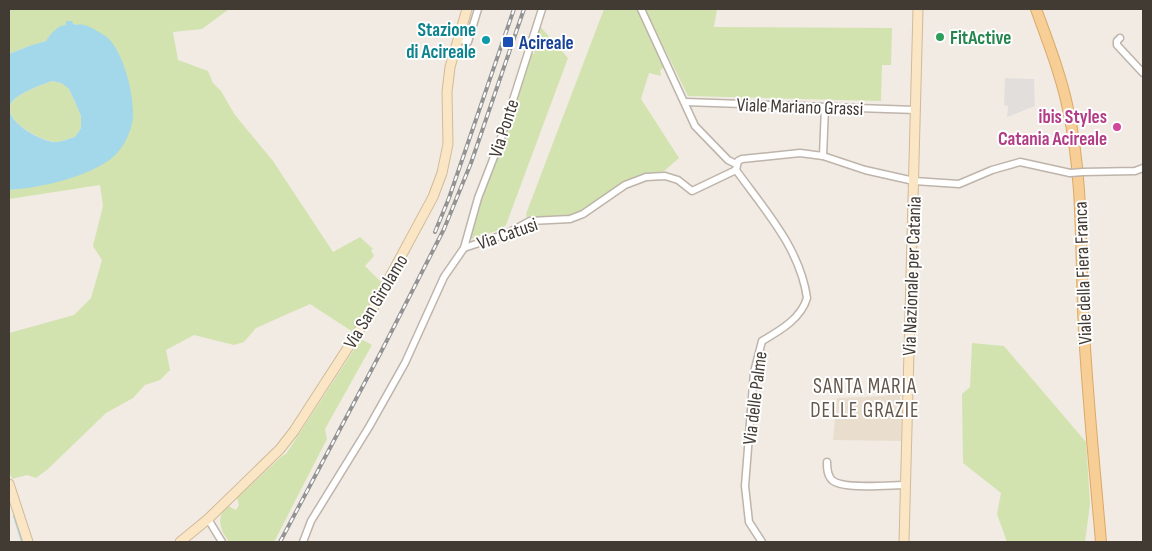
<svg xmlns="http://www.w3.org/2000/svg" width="1152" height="551" viewBox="0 0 1152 551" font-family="'Sofia Sans Condensed',sans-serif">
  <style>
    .education { fill: #e9dece }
    .green { fill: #d2e3af }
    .parking { fill: #e1dedc }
    .water { fill: #a3d7ea; fill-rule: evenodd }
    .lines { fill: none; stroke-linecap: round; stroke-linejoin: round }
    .stream { stroke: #a3d7ea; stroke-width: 2 }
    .street-casing { stroke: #beb4aa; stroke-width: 9 }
    .secondary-casing { stroke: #d1ba99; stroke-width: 11 }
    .primary-casing { stroke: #dba968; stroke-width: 12 }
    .street { stroke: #fff; stroke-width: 6 }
    .secondary { stroke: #fae6c4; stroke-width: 9 }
    .primary { stroke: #f7ce96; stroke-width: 10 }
    .rail-casing { stroke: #939393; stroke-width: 4 }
    .rail { stroke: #fff; stroke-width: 2; stroke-dasharray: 5.5; stroke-linecap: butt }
    .street-bridge-casing { stroke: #beb4aa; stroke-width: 9; stroke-linecap: butt }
    .street-bridge { stroke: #fff; stroke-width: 6 }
    .leisure-dot { fill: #2e9e5b; stroke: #fff; stroke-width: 2 }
    .culture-dot { fill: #0f9aa8; stroke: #fff; stroke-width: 2 }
    .transit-dot { fill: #1a4fb4; stroke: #fff; stroke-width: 2 }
    .hotel-dot { fill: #d1479c; stroke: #fff; stroke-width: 2 }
    .labels { text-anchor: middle; stroke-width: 4; stroke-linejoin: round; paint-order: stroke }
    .culture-label { font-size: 19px; font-weight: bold; fill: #0d838f; stroke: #fff; text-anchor: end }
    .leisure-label { font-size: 19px; font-weight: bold; fill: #27864d; stroke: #fff; text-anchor: start }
    .transit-label { font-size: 19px; font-weight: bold; fill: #164399; stroke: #fff; text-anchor: start }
    .street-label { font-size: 19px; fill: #423b34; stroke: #fff }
    .hotel-label { font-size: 19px; font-weight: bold; fill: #b23c85; stroke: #fff; text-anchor: end }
    .quarter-label { font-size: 21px; letter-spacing: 1px; fill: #64574c; stroke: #fff }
  </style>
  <rect width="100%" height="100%" fill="#f1ebe4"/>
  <!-- education -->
  <polygon class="education" points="900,392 900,394 902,394 902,396 900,396 900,400 902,400 901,441 833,440 837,398 883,396"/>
  <!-- green -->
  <g class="green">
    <path d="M9,9H229L202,29L173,32L178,60L208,71L213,83L221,91L235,115L273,161L333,252L360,237L373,249L371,250L374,256L365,266L382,283L353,332L310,304L256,328L244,342L234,345L194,335L166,350L170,370L160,380L145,385L133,398L106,413L48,469L36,478L27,475L12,479L9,471V333L74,315L91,298L102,260L93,246L103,206L100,185L9,199V190L19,189L113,157L78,25C65,21 54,31 46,41L29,46L9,54Z"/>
    <polygon points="604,9 637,9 665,67 660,70 661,76 649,73 641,99 679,158 663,172 644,175 575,216 566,217 562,215 558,217 527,219 526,214"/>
    <polygon points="645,9 717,9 714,27 892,28 891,65 882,65 881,101 688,96"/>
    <polygon points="538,24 568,58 506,225 502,229 468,240 479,199 508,132 529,54 534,54 535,50 531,45"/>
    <path d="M52,81L61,83L69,89L75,102L81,116V128L75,137C70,138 62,142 56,142C43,142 1,120 11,103C18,93 41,85 52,81Z"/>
    <path d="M361,339L372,345L325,429L327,439L274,542H229C220,530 215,516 228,506L236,510L239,505L237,498L282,456L286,454Z"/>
    <polygon points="972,343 1004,346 1086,442 1090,504 1085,542 1007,542 997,514 1001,493 963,463 962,394 970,387"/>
  </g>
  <!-- parking -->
  <polygon class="parking" points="1005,78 1034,79 1035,106 1007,117 1008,106 1004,105"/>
  <!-- water -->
  <path class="water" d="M66,21H72L73,24C77,25 80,24 84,25C90,26 103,34 108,38C124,54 134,94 133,117C132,130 124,148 113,157C90,177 39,188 9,190V54L29,46L46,41C51,34 57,25 66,25ZM52,81L61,83L69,89L75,102L81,116V128L75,137C70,138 62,142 56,142C43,143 1,120 11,103C18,93 41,85 52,81Z"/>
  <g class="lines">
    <!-- stream -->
    <g class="stream">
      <polyline points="9,498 10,500"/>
      <polyline points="14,516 22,542"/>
    </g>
    <defs>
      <g id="street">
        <polyline points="641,9 695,126 728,160 736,164"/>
        <polyline points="1120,38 1117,41 1117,45 1143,73"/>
        <polyline points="458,39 468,42 478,9"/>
        <polyline points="685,102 916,110"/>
        <polyline points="823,156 825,107"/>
        <path d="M736,170C764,209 800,248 807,298C801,319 779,331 762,341L754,372L745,486L749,522L762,542"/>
        <polyline points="736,170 738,161 742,159 800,153 823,156 865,170 914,181 959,184 992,170 1020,162 1070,173"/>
        <polyline points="1083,172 1135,171 1143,168"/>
        <polyline points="464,248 478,198 499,144 542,9"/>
        <path d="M827,462C827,468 827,475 832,480C843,490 890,485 906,485"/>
        <polyline points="208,519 222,542"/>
        <polyline points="303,542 311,521 369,427 405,363 444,277 464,248 506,234 530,221 570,219 583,214 625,185 646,177 665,176 678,180 692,191 736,170"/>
      </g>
      <g id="secondary">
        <polyline points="9,484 28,542"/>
        <polyline points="180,542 208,519 280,449 294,431 371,312 433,197 442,173 448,144 447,92 450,67 467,9"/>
        <polyline points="904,542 918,9"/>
      </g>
      <path id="primary" d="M1036,9C1048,42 1061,75 1068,109C1084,181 1080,258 1084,331C1088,402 1095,472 1101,542"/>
    </defs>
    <!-- street casing -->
    <use href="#street" class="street-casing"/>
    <!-- secondary casing -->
    <use href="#secondary" class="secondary-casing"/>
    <!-- primary casing -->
    <use href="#primary" class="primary-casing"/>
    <!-- street -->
    <use href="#street" class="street"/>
    <!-- secondary -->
    <use href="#secondary" class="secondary"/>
    <!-- primary -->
    <use href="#primary" class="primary"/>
    <defs>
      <g id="rail">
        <polyline points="435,232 449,198 514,9"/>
        <polyline points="280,542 381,352 444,229 471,163 524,9"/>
      </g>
    </defs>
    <!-- rail casing -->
    <use href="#rail" class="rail-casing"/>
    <!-- rail -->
    <use href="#rail" class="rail"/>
    <defs>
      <polyline id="street-bridge" points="1070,173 1083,172"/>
    </defs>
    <!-- street-bridge casing -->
    <use href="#street-bridge" class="street-bridge-casing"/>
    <!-- street-bridge -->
    <use href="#street-bridge" class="street-bridge"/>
  </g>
  <!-- markers -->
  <circle class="leisure-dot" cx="940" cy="37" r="5"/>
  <circle class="culture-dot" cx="486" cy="40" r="5"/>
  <rect class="transit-dot" x="502" y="36" width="12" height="12" rx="2.5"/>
  <circle class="hotel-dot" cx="1117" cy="127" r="5"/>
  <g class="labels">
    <!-- culture labels -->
    <g class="culture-label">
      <text x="476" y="36">Stazione<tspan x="476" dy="22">di Acireale</tspan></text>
    </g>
    <!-- leisure labels -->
    <g class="leisure-label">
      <text x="950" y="44">FitActive</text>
    </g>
    <!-- transit labels -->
    <g class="transit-label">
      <text x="519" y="49">Acireale</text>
    </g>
    <!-- street labels -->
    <g class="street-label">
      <text transform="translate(800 106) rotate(2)" y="7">Viale Mariano Grassi</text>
      <text transform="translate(503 128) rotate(-72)" y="7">Via Ponte</text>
      <text transform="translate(507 233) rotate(-19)" y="7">Via Catusi</text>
      <text transform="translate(1082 273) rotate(-92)" y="7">Viale della Fiera Franca</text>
      <text transform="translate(911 276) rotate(-88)" y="7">Via Nazionale per Catania</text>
      <text transform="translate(375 301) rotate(-59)" y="7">Via San Girolamo</text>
      <text transform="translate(754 398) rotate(-83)" y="7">Via delle Palme</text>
    </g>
    <!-- hotel labels -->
    <g class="hotel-label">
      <text x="1107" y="123">ibis Styles<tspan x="1107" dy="22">Catania Acireale</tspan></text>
    </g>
    <!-- quarter labels -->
    <g class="quarter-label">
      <text x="865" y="393">SANTA MARIA<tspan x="865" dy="24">DELLE GRAZIE</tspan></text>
    </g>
  </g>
  <!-- border -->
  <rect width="1152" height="551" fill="none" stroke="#423b34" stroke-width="20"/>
</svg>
